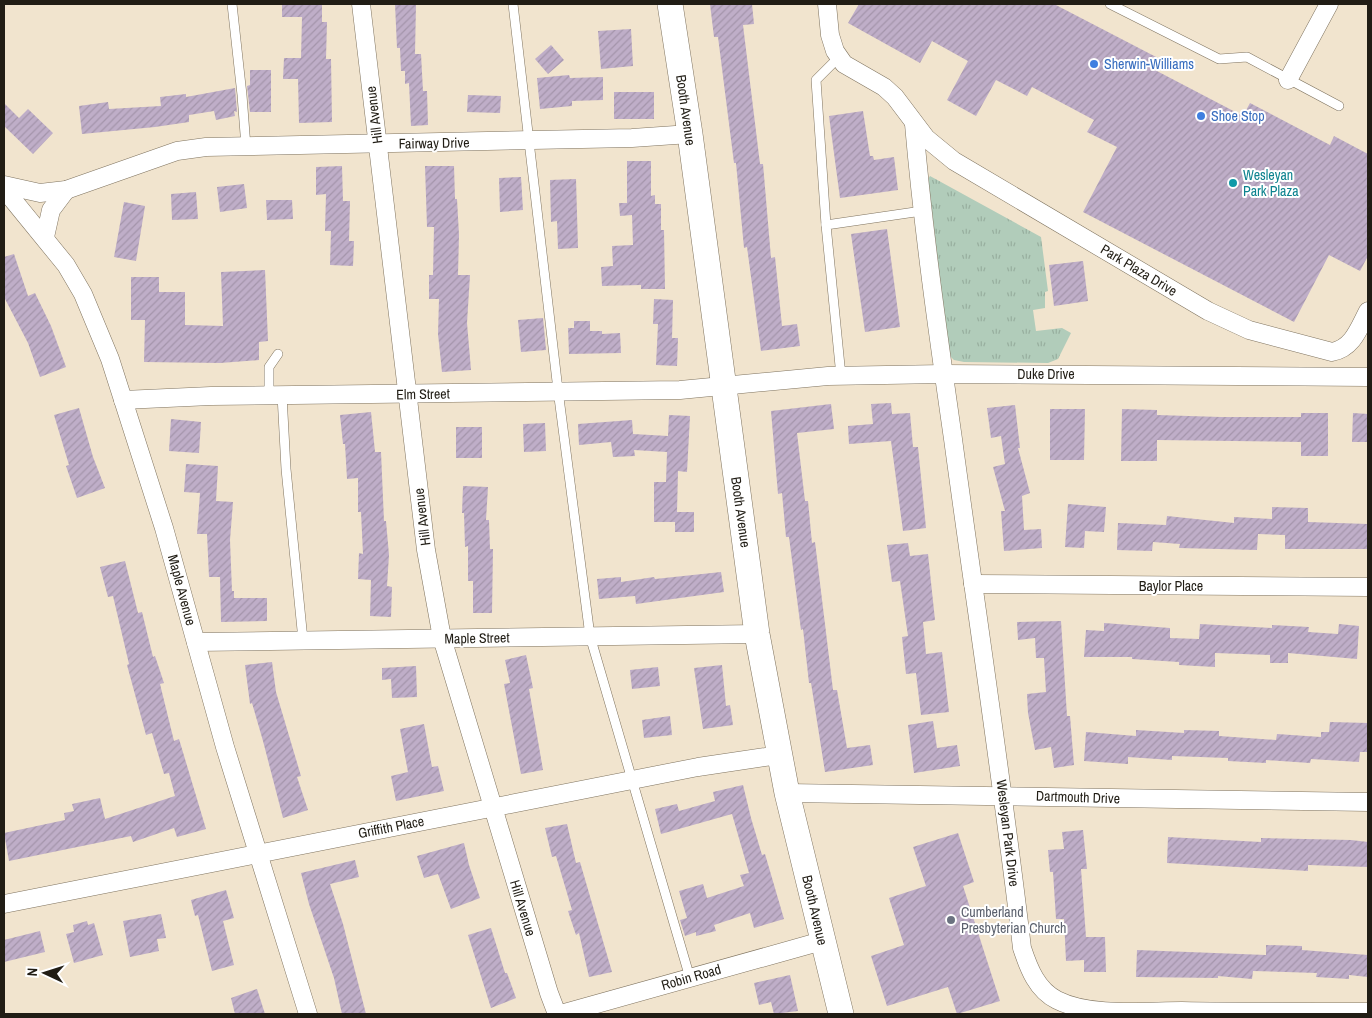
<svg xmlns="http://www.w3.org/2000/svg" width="1372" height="1018" viewBox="0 0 1372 1018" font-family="'Archivo Narrow',sans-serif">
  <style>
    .grass { fill: url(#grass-tufts) }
    .building { fill: url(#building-hatch) }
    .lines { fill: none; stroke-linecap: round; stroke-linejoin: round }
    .lane-casing { stroke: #7f735f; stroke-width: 10 }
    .street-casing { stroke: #7f735f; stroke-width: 19 }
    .secondary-casing { stroke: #7f735f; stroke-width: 26 }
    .lane { stroke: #fff; stroke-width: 9 }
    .street { stroke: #fff; stroke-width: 18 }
    .secondary { stroke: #fff; stroke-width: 25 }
    .shop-dot { fill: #3f7fe0; stroke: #fff; stroke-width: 2 }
    .culture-dot { fill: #0f9aa8; stroke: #fff; stroke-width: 2 }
    .worship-dot { fill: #6b7280; stroke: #fff; stroke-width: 2 }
    .labels { text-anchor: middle; stroke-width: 4; stroke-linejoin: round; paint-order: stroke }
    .shop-label { font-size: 14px; fill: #366cbe; stroke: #fff; text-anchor: start }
    .street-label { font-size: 14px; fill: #211d15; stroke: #fff }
    .culture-label { font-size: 14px; fill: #0d838f; stroke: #fff; text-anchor: start }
    .worship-label { font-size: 14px; fill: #5b616d; stroke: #fff; text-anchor: start }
  </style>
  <defs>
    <pattern id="grass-tufts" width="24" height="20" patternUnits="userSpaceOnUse" patternTransform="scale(1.25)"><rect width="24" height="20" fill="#b1ccba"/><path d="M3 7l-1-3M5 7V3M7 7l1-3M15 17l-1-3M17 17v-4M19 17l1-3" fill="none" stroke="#98af9f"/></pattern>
    <pattern id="building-hatch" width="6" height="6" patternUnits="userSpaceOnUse" patternTransform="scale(1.25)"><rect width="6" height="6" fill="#bfaec8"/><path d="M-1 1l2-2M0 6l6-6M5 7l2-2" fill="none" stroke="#a495ab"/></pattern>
  </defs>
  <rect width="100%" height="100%" fill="#f1e4ce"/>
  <!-- grass -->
  <polygon class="grass" points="930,176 1041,237 1048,291 1045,292 1045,308 1033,310 1036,331 1062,328 1071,333 1058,359 1048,363 964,362 954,360 949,355 928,179"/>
  <!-- building -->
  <g class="building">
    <polygon points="282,4 322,4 322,22 327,22 326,59 331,59 332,122 299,123 298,79 283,79 284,58 301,58 302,17 282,17"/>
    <polygon points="395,4 416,4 415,54 421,54 423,91 427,91 428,125 411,126 409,83 405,84 405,71 401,71 400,48 397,48"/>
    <polygon points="710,4 752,4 754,24 743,25 760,164 763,164 771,258 775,257 782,326 797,324 800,346 761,351 747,247 744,248 736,163 734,163 718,37 714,37"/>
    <polygon points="859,4 1054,4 1160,59 1155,70 1243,116 1250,103 1330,145 1334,136 1368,154 1368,256 1360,271 1329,255 1294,322 1083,212 1117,147 1087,132 1094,120 1032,87 1027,96 996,80 976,116 947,100 968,61 932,41 920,63 848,23"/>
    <polygon points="631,29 633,66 601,69 598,31"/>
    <polygon points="551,45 564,60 548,74 535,59"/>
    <polygon points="250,70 271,70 271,112 250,112 247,86 250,85"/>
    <polygon points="569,75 570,78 603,77 603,100 572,101 572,106 540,109 537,78"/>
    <polygon points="235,88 237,112 234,111 235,116 216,120 214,111 189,115 189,122 155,127 82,134 79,106 108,102 109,109 161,106 160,97 186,94 186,97"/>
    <rect x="614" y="92" width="40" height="27"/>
    <polygon points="468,95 501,96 500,113 467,112"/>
    <polygon points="4,103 19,118 28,109 53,133 33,154 4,126"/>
    <polygon points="863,111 870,156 873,156 874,160 894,157 898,190 840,198 829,116"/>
    <polygon points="627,161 651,161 651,196 655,195 655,204 661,204 661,230 664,230 665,289 641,289 641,285 602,286 601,267 613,266 612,246 633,245 632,215 620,216 619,203 627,203"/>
    <polygon points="342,166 343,201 350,201 349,241 354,241 353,266 330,265 331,231 325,231 326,194 316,195 316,167"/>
    <polygon points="425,166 454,166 455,199 457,199 459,235 458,275 470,275 467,323 471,370 442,372 438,334 439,299 429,299 429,275 433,275 434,227 427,227"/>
    <polygon points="521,177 523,210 500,212 499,178"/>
    <polygon points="576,179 578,248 558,249 557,221 551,222 550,180"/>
    <polygon points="244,184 247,208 220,212 217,187"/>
    <polygon points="196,192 198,219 172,220 171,194"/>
    <polygon points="266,200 292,200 293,219 267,220"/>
    <polygon points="124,202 145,206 136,261 114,257"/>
    <polygon points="887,229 900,327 865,332 851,234"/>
    <polygon points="14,254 28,296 35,293 51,326 66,367 40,377 28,343 4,297 4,257"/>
    <polygon points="1083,261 1088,301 1054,306 1049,265"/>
    <polygon points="265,270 268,341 259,342 259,360 220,363 144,362 145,320 131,320 131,277 159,277 159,292 185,292 185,325 223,326 221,272"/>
    <polygon points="654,299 673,300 672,338 678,338 677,366 656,365 658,324 653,324"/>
    <polygon points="543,318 546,350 521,352 518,320"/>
    <polygon points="574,321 590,321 590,331 602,331 602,334 620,333 621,353 569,354 568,328 574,328"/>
    <polygon points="891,403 892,414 910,413 913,447 918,447 926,528 903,531 891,441 849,444 848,426 873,424 871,404"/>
    <polygon points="831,404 834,429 797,433 805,501 808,501 812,543 815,542 833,690 837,690 847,748 870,745 873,765 825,772 811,683 809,683 803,629 801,630 789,537 786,537 782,493 778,494 771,411"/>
    <polygon points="1015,405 1020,448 1018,448 1030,493 1022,496 1024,530 1041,529 1042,548 1004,551 1001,511 1005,511 993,467 1005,464 1001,436 991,438 987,408"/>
    <polygon points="79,408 93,457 105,488 77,498 66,466 69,465 54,415"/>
    <polygon points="1050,409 1085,409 1084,460 1050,460"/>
    <polygon points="1122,409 1157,410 1157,415 1221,417 1301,417 1301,413 1328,413 1328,456 1301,456 1301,442 1157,440 1157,461 1121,461"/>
    <polygon points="371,412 375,452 381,452 384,521 386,521 389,555 387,586 392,587 391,617 370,616 371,580 358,579 359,553 363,554 361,512 358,512 358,478 347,479 345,444 343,444 340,415"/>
    <polygon points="1353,413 1368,414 1368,442 1352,442"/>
    <polygon points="669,415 690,416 687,472 678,471 677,512 694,512 694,532 675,532 675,522 654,522 654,482 666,482 667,452 634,450 635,456 613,457 611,442 579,445 578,424 632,420 633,434 668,436"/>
    <polygon points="171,419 201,422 199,453 169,451"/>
    <polygon points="545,423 546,451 524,452 523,424"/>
    <rect x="456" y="427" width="26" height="31"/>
    <polygon points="186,464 218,466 216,501 233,502 230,540 232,591 234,591 234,598 267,598 267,621 221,622 220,577 209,577 207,534 197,534 200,493 184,492"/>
    <polygon points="463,486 488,487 486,520 489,520 490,549 493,549 492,613 473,613 473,581 468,581 468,546 465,547 464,513 462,513"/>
    <polygon points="1068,504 1106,507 1104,532 1085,531 1084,548 1065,547"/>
    <polygon points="1272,507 1308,508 1308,522 1368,524 1368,549 1285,549 1285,535 1258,534 1257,550 1179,548 1180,544 1153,542 1152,551 1117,550 1118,523 1166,525 1167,516 1234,523 1234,517 1272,519"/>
    <polygon points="908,543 910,556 928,554 935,620 923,622 926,654 942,652 949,712 921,715 916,673 906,674 902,637 908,636 900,581 892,582 887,545"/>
    <polygon points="125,561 138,613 142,612 153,657 155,656 164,683 160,684 174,741 179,739 206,829 177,837 174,828 133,842 131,836 9,861 4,833 65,820 64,813 74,811 72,804 100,798 105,819 175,796 169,773 164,774 152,733 146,735 127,665 129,664 113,596 108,597 100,567"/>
    <polygon points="721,572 724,592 636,604 635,596 599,599 597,579 621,577 621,582 654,577 655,579"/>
    <polygon points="1061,621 1067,716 1070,716 1074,765 1054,768 1051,747 1035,750 1028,713 1027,694 1046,692 1044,658 1036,658 1035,638 1018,640 1017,622"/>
    <polygon points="1104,623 1170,628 1170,638 1199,639 1200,624 1272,628 1272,625 1309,627 1308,632 1338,634 1339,624 1359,626 1357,659 1288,653 1288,663 1270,663 1270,655 1215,653 1215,667 1179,665 1179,662 1132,659 1132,657 1084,657 1086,630 1104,631"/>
    <polygon points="526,655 533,688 529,689 543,770 521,774 504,684 510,683 505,660"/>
    <polygon points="272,662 276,692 301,776 297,777 308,810 283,818 263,741 252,703 250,704 245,665"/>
    <polygon points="722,665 726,706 730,705 733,725 703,729 694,668"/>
    <polygon points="416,666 417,697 392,698 391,679 382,680 382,668"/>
    <polygon points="658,667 660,686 632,689 630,670"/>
    <polygon points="670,716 672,735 644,738 642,720"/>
    <polygon points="933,721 937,748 957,745 960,766 914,773 908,725"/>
    <polygon points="1330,722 1368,723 1368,752 1360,752 1359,762 1311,759 1310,763 1266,760 1266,763 1228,761 1228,758 1172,756 1172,760 1128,757 1128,764 1084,761 1086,732 1136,736 1136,730 1184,733 1184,730 1219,731 1219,736 1276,740 1277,734 1321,737 1321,732 1329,732"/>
    <polygon points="424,724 432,767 438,766 444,791 396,801 391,776 408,772 400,729"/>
    <polygon points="743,785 751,818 762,855 765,854 784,919 754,928 750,913 714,925 716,931 696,936 696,932 685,936 680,920 687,918 679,891 703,884 707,898 744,886 740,875 749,873 732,814 661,834 655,809 677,804 679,811 715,801 713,792"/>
    <polygon points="567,824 576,863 580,862 612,972 589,977 579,933 576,935 568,911 572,910 556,856 552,857 545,828"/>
    <polygon points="1083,830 1087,869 1081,869 1086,937 1105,937 1106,972 1084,972 1084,960 1066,961 1064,919 1056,919 1053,872 1050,872 1048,850 1064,849 1062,832"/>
    <polygon points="958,833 974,882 963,886 1000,1001 957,1014 948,987 887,1006 871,956 904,945 889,898 926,886 913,847"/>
    <polygon points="1168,837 1261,842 1261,838 1351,840 1368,842 1368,867 1308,865 1308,871 1167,863"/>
    <polygon points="464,843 469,865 480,898 451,909 438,874 424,878 417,856"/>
    <polygon points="355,860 359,877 330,884 343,924 366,1014 342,1014 334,978 309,904 301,873"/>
    <polygon points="226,890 234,918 223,921 234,965 212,971 198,915 195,916 191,900"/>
    <polygon points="161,914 166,938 157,939 159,951 130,957 123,921"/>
    <polygon points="87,921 88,925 94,923 103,955 74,963 66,934 74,932 73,925"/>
    <polygon points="491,928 505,973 507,973 516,998 491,1008 468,935"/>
    <polygon points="40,931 45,952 4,962 4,940"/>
    <polygon points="1266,945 1302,946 1302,950 1368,955 1368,977 1349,975 1349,979 1316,977 1317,973 1253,971 1252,979 1218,976 1218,978 1136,977 1137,950 1266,955"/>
    <polygon points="790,975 798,1011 774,1014 771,1002 759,1005 754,983"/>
    <polygon points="257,989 265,1014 235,1014 231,998"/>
  </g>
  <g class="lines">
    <defs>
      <g id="lane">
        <polyline points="232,4 242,95 246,147"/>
        <polyline points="513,4 558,390 590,636 690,978"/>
        <polyline points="1110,4 1219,59 1247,57 1339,106"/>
        <polyline points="826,225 816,80 839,57"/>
        <polyline points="841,376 826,225 922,211"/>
        <polyline points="282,395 286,469 303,640"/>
        <polyline points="269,396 269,367 278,354"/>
      </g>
      <g id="street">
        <polyline points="361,4 426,550 442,638 549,993 557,1014"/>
        <path d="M827,4L830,35L835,51L844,64L884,87L895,97L926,138L954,161L1208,311L1249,330L1332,352C1353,348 1359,328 1368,311"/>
        <polyline points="1288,80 1329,4"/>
        <path d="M914,124C923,229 938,334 953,439C976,609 1002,778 1022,948C1029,969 1037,990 1057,1000C1090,1017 1145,1011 1182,1011C1244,1012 1306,1012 1368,1012"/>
        <polyline points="4,185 40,193 66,190 177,151 206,147 632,138 690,134"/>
        <polyline points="4,189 66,265 83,294 110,359 164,528 225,747 308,1014"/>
        <polyline points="45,237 51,210 66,190"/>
        <polyline points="123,400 211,396 680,390 828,376 943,374 1368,377"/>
        <polyline points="973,584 1368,587"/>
        <polyline points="196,642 757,634"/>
        <polyline points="787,793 1368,802"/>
        <polyline points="4,904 698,767 779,755"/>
        <polyline points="561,1014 822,941"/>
      </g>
      <polyline id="secondary" points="670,4 690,134 757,634 787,793 841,1014"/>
    </defs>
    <!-- lane casing -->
    <use href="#lane" class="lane-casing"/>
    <!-- street casing -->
    <use href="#street" class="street-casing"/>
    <!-- secondary casing -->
    <use href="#secondary" class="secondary-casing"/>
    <!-- lane -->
    <use href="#lane" class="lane"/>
    <!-- street -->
    <use href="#street" class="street"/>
    <!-- secondary -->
    <use href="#secondary" class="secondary"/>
  </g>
  <!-- markers -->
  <g class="shop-dot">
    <circle cx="1094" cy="64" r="5"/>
    <circle cx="1201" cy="116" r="5"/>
  </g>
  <circle class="culture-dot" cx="1233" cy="183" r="5"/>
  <circle class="worship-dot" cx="951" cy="920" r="5"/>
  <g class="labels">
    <!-- shop labels -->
    <g class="shop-label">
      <text x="1104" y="69">Sherwin-Williams</text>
      <text x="1211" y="121">Shoe Stop</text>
    </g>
    <!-- street labels -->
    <g class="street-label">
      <text transform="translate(686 110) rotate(82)" y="5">Booth Avenue</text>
      <text transform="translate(374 115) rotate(-97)" y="5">Hill Avenue</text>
      <text transform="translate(434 143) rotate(-1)" y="5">Fairway Drive</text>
      <text transform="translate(1139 270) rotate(31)" y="5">Park Plaza Drive</text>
      <text x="1046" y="379">Duke Drive</text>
      <text transform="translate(423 394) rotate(-1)" y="5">Elm Street</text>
      <text transform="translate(741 512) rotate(82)" y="5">Booth Avenue</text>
      <text transform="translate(422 517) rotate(-97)" y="5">Hill Avenue</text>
      <text x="1171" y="591">Baylor Place</text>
      <text transform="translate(182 590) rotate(75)" y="5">Maple Avenue</text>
      <text transform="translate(477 638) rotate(-1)" y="5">Maple Street</text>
      <text transform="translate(1078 797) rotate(2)" y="5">Dartmouth Drive</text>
      <text transform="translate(391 827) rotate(-11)" y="5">Griffith Place</text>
      <text transform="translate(1008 833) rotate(83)" y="5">Wesleyan Park Drive</text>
      <text transform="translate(523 908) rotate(73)" y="5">Hill Avenue</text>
      <text transform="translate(815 910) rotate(77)" y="5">Booth Avenue</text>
      <text transform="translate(691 977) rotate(-16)" y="5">Robin Road</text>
    </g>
    <!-- culture labels -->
    <g class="culture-label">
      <text x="1243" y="180">Wesleyan<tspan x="1243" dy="16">Park Plaza</tspan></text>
    </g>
    <!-- worship labels -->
    <g class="worship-label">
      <text x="961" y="917">Cumberland<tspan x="961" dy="16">Presbyterian Church</tspan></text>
    </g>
  </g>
  <!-- border -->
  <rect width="1372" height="1018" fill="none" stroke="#211d15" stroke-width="10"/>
  <!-- north arrow -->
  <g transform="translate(45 973) rotate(274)" stroke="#ffffff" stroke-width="4" paint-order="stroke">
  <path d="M0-4L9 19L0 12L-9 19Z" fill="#211d15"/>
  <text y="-8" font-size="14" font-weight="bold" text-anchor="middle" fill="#211d15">N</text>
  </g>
</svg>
